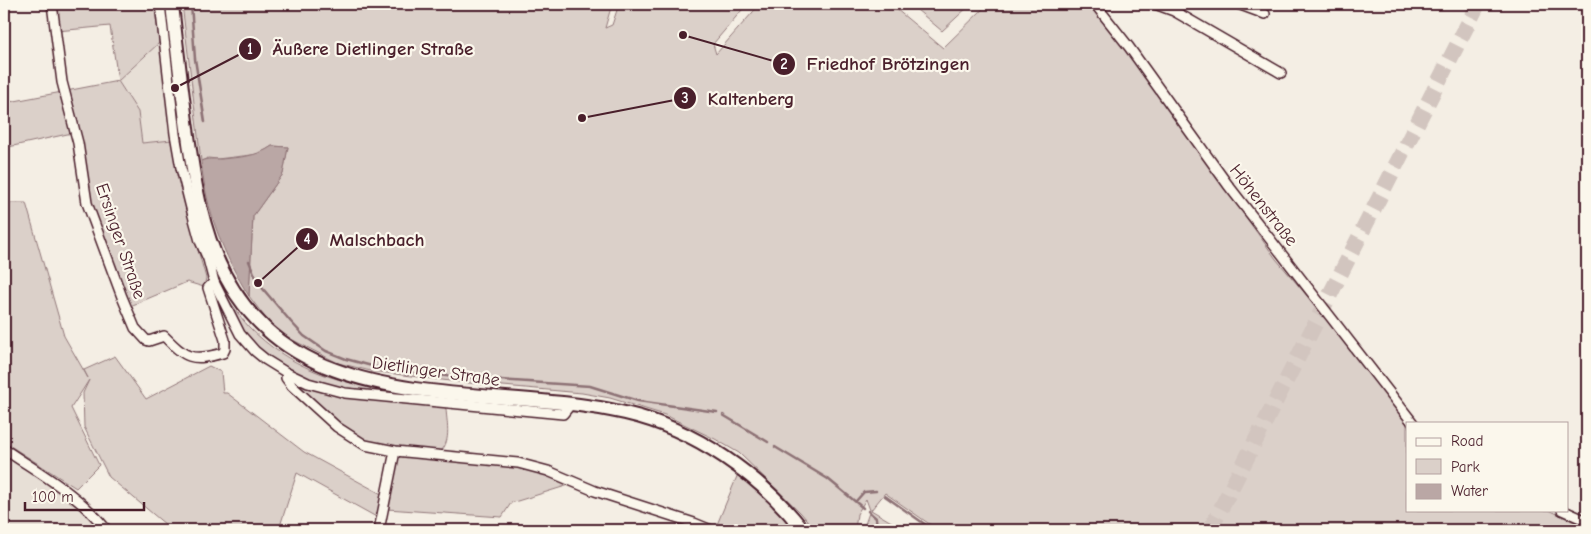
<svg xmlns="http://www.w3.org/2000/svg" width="1591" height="534" viewBox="0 0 1591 534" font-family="'Comic Neue',sans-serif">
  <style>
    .built { fill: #e7dfd6 }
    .green { fill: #dbd0c9; stroke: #92787a }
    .water { fill: #baa7a5; stroke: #8d7174 }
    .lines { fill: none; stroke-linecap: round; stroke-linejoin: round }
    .stream { stroke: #8d7174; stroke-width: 2.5 }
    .highway-tunnel { stroke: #d2c5bf; stroke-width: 16; stroke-dasharray: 16 8; stroke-linecap: butt }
    .street-casing { stroke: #4a1f2b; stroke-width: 12 }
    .secondary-casing { stroke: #4a1f2b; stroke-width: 16 }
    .street { stroke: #fbf7ec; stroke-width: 9 }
    .secondary { stroke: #fbf7ec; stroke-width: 12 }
    .labels { text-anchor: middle; stroke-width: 4.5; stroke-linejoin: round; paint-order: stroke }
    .street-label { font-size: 18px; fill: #4a1f2b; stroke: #fbf7ec }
    .leader { fill: none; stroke: #4a1f2b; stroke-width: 2 }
    .callout-dot { fill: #4a1f2b; stroke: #fbf7ec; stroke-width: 2 }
    .mark-label { font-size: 15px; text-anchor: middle; font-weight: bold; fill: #fff }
    .callout-label { font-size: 19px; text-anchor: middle; font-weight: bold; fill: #4a1f2b; stroke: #fbf7ec; stroke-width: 4.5; stroke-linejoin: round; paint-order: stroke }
  </style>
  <rect width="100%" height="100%" fill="#f4eee4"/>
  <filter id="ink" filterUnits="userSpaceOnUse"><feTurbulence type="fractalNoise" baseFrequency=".02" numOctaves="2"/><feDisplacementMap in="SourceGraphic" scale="10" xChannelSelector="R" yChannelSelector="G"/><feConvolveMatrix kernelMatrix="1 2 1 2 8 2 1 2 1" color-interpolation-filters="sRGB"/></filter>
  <g filter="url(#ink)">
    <!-- built -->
    <g class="built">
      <polygon points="159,43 172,140 142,143 138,112 118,81"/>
      <polygon points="4,456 69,499 96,523 102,530 4,530"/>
    </g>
    <!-- green -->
    <g class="green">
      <polygon points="54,4 155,4 159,43 118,81 138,112 142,143 172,140 184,201 206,278 204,287 187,282 128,307 89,201 66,91 118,81 110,26 57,31"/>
      <polygon points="182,4 612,4 605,28 612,25 619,4 747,4 713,44 716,54 760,4 890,4 943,48 988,4 1089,4 1123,46 1276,259 1341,336 1407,424 1407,510 1549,510 1587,528 1587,530 938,530 885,493 871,510 905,530 865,530 864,527 870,510 866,499 857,514 855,530 815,530 801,513 739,453 715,439 665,415 610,398 582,393 458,382 371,371 338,363 283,335 270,324 249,296 253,216 283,174 288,147 272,146 260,154 217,159 208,158 201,161"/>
      <polygon points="910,4 971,4 942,31"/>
      <polygon points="62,92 72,133 4,148 4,103"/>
      <polygon points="4,161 8,203 26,203 64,336 88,378 84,370 115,356 146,399 209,366 221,372 223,393 227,393 304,452 385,496 380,519 297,473 280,526 240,528 239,530 172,530 109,477 84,427 83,393 89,380 71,408 99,465 76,488 4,442"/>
      <path d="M224,293C232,304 240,317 249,327C290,368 332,380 387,391L386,395L345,391L309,380L270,360L243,332Z"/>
      <path d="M292,380L314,389L347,397L442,405L446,409C447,425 452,443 438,454L398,449L387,445H377L366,443L337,423L301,392Z"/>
      <polygon points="400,455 524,466 569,483 569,485 511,503 502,517 387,509 396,460"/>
      <polygon points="738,474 781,513 796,530 721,530 716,527"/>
    </g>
    <!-- water -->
    <path class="water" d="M272,146L288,147L283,174L253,216L249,296C223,255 206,210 201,161C208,158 213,159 221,159C240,157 256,157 272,146Z"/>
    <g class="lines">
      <!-- stream -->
      <g class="stream">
        <polyline points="191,4 195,59 205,122"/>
        <polyline points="249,261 258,283 291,322 304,336 326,351 346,359 383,369 455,377 590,386 638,401 717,412"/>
        <polyline points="723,415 768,442"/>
        <polyline points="775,447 828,479 863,508"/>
        <polyline points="885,496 933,530"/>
        <polyline points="856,501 864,492 876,491"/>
        <polyline points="868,511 876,518 877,530"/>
      </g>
      <!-- highway-tunnel -->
      <polyline class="highway-tunnel" points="1210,530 1478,4"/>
      <defs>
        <g id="street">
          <path d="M52,4L62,82L78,143L87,203L122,297L135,328L146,340L149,341L164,336C186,358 191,362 223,353L225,349V340L208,288L214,282"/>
          <polyline points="160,4 175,134 181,168 192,212 200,241 208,259 214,282 240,334 255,351 266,360 287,373 308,383 345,393 563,414 571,404"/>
          <polyline points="1095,4 1129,47 1228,185 1413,423"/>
          <polyline points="1155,4 1174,11 1281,73"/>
          <polyline points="1238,4 1265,14"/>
          <polyline points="287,373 286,378 292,386 337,427 365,445 395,451 518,463 548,471 595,491 694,523 711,530"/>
          <path d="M4,449C42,475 78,494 107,530"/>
          <polyline points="1562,510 1587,521"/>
          <polyline points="379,530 395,451"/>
        </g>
        <path id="secondary" d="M172,4C176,43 181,82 186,121C192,166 198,212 215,254C285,425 481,380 625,413C695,429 760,475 803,530"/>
      </defs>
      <!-- street casing -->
      <use href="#street" class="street-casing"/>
      <!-- secondary casing -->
      <use href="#secondary" class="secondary-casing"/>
      <!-- street -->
      <use href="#street" class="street"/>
      <!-- secondary -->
      <use href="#secondary" class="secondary"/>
    </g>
  </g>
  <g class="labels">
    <!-- street labels -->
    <g class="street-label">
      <text transform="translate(1264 205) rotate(52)" y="6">Höhenstraße</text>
      <text transform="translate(121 241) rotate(71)" y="6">Ersinger Straße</text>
      <text transform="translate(436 371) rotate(8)" y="6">Dietlinger Straße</text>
    </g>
  </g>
  <!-- callouts -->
  <path class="leader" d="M175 88L250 49M683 35L784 64M582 118L685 98M258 283L307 239"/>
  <g class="callout-dot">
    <circle cx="175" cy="88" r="5"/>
    <circle cx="683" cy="35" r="5"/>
    <circle cx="582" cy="118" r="5"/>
    <circle cx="258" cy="283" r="5"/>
    <circle cx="250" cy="49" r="12"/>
    <circle cx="784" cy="64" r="12"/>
    <circle cx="685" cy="98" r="12"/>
    <circle cx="307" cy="239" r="12"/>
  </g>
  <g class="mark-label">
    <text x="250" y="54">1</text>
    <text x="784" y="69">2</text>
    <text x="685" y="103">3</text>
    <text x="307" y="244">4</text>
  </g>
  <g class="callout-label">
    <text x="373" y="55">Äußere Dietlinger Straße</text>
    <text x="888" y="70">Friedhof Brötzingen</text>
    <text x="751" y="105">Kaltenberg</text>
    <text x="377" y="246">Malschbach</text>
  </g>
  <!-- margin -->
  <rect width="1591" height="534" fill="none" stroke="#fbf7ec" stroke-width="20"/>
  <rect x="10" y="10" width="1571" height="514" fill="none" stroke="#4a1f2b" stroke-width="2" filter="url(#ink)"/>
  <!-- legend -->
  <rect x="1406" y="422" width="162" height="90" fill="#fbf7ec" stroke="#b4a19f"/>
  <rect x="1416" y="438" width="25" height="8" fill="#fbf7ec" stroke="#b4a19f"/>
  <text x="1451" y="446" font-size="15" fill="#4a1f2b">Road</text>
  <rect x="1416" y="459" width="25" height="15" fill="#dbd0c9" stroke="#b4a19f"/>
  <text x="1451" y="472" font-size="15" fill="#4a1f2b">Park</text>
  <rect x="1416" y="484" width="25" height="15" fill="#baa7a5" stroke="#b4a19f"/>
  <text x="1451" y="496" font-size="15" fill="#4a1f2b">Water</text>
  <!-- scale -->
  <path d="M25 502v8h119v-8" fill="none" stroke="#4a1f2b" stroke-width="2.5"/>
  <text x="32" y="502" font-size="15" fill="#4a1f2b" stroke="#fbf7ec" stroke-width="4" paint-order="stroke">100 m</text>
</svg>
